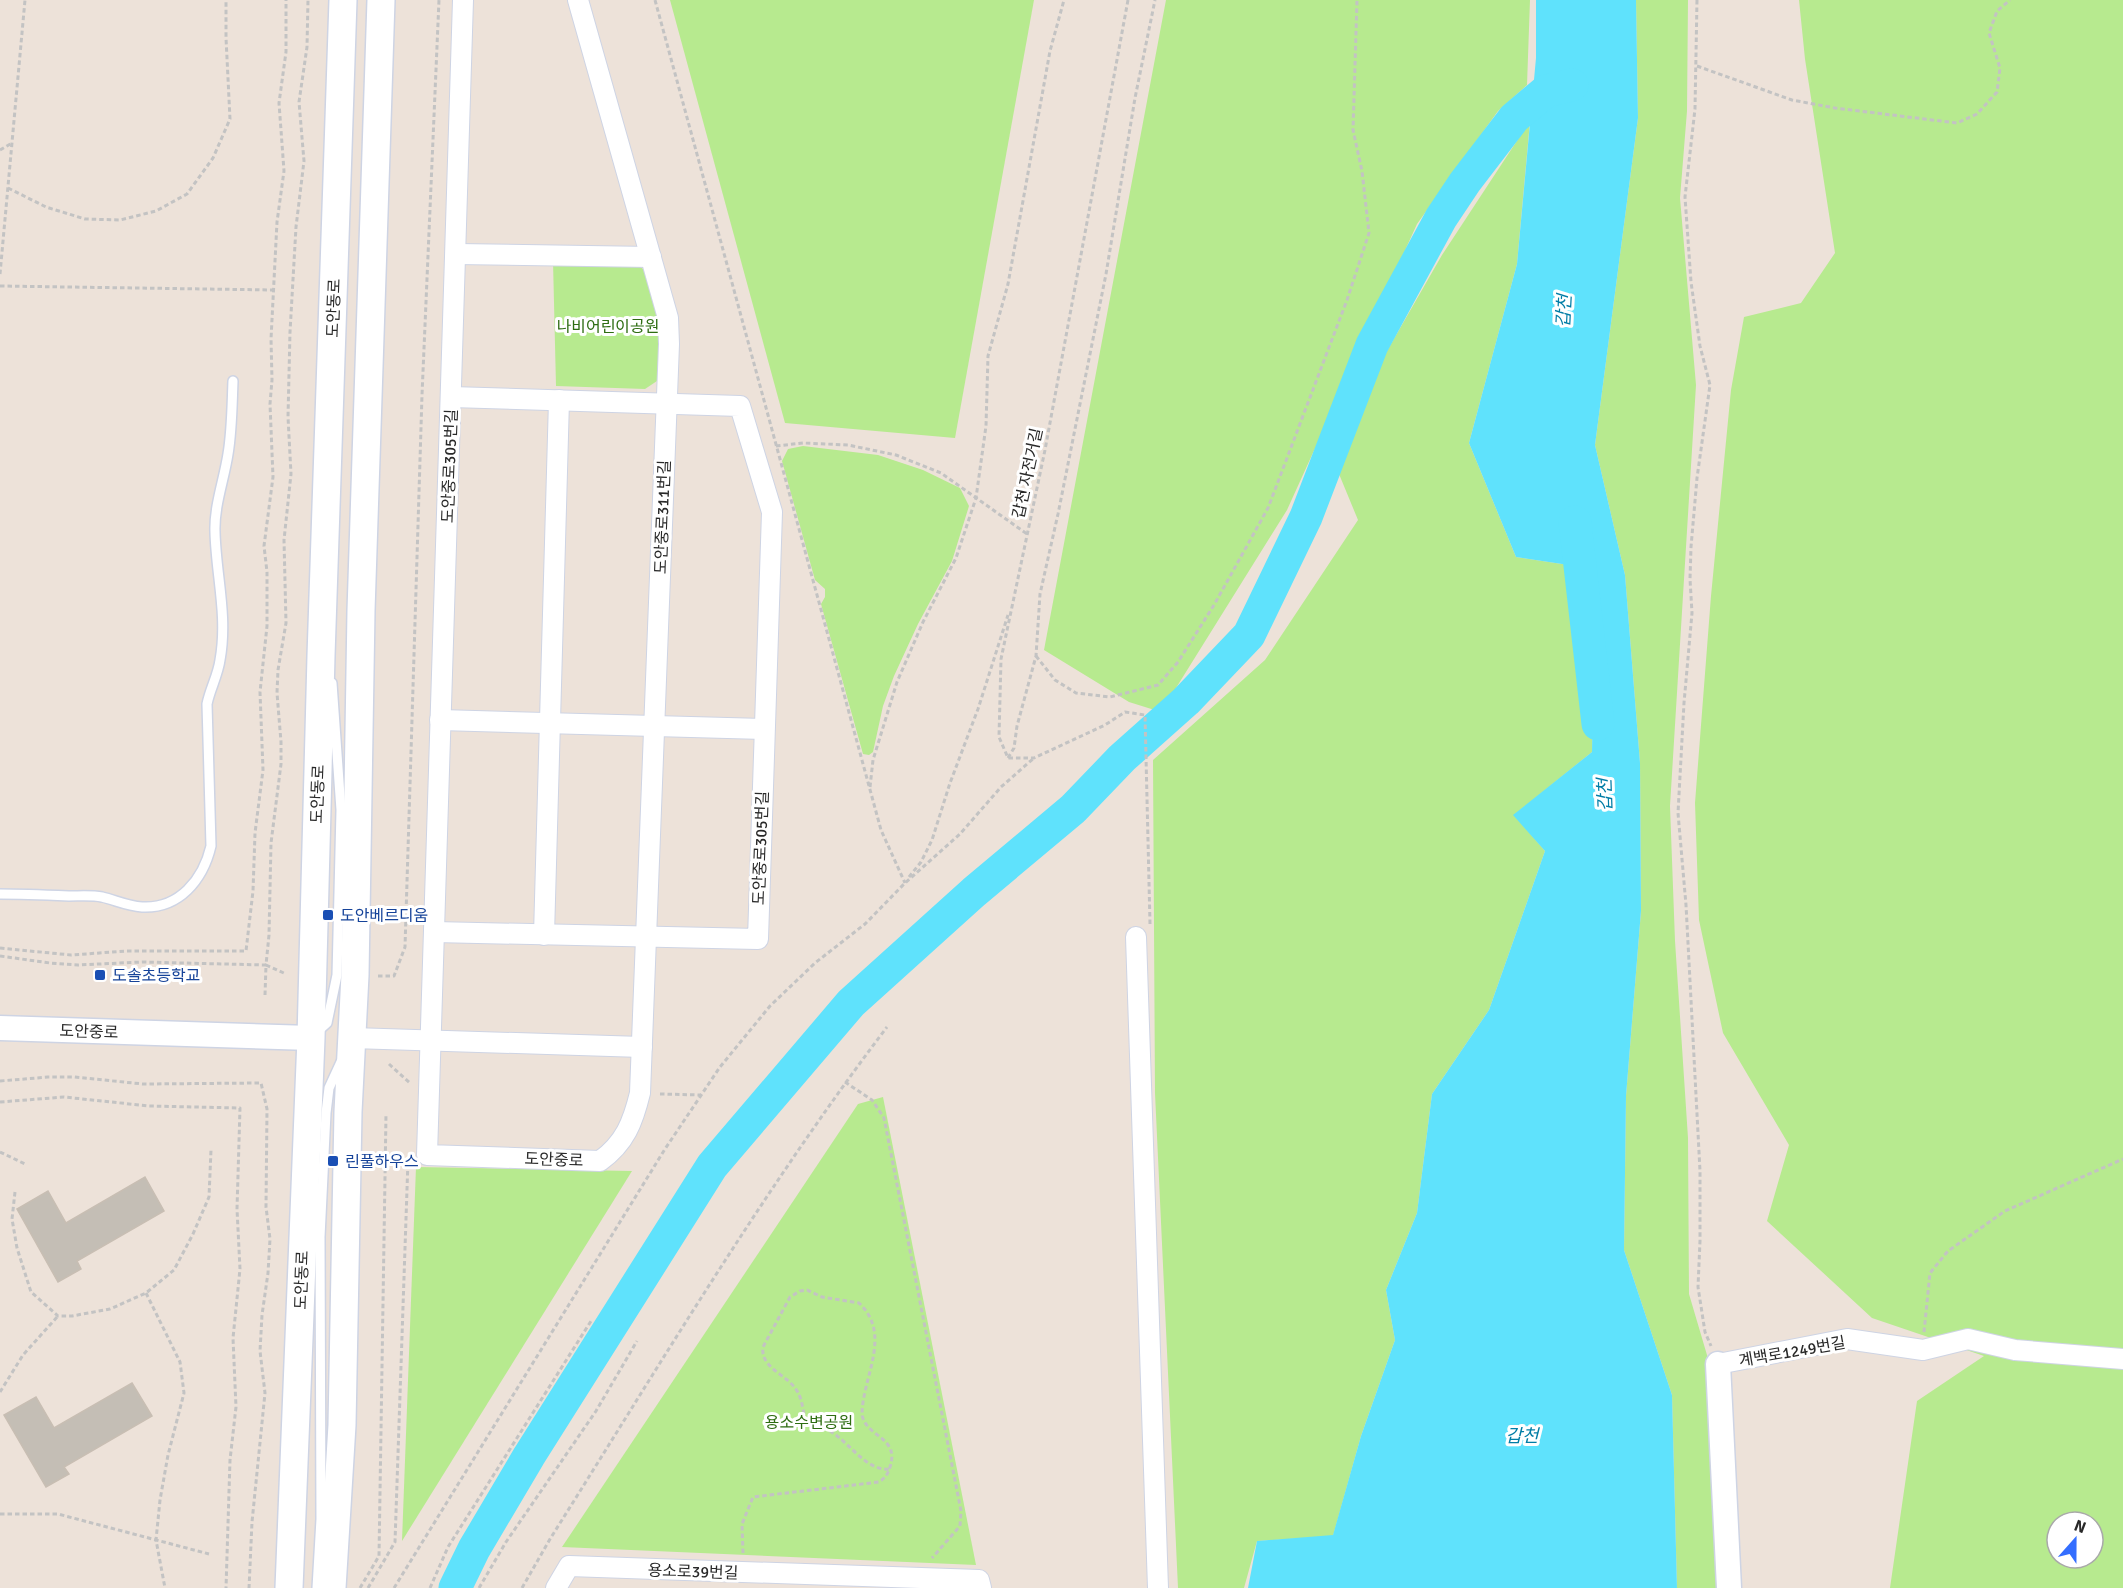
<svg xmlns="http://www.w3.org/2000/svg" width="2123" height="1588" viewBox="0 0 2123 1588" font-family="Signika,'Noto Sans KR',sans-serif">
  <style>
    .green { fill: #b7ea8f; fill-rule: evenodd }
    .water { fill: #5fe2fc }
    .lines { fill: none; stroke-linecap: round; stroke-linejoin: round }
    .river { stroke: #5fe2fc; stroke-width: 33 }
    .building { fill: #c4beb5; stroke: #c8beb3; stroke-width: 1.5 }
    .service-casing { stroke: #ced4e4; stroke-width: 12 }
    .minor-casing { stroke: #ced4e4; stroke-width: 22 }
    .tertiary-casing { stroke: #ced4e4; stroke-width: 27 }
    .secondary-casing { stroke: #ced4e4; stroke-width: 30 }
    .path { stroke: #c3c3c3; stroke-width: 3; stroke-dasharray: 4.5 3; stroke-linecap: butt }
    .service { stroke: #fff; stroke-width: 9 }
    .minor { stroke: #fff; stroke-width: 20 }
    .tertiary { stroke: #fff; stroke-width: 24 }
    .secondary { stroke: #fff; stroke-width: 27 }
    .transit-dot { fill: #1a4fb4; stroke: #fff; stroke-width: 2 }
    .labels { text-anchor: middle; stroke-width: 6; stroke-linejoin: round; paint-order: stroke }
    .street-label { font-size: 16px; fill: #292929; stroke: #fff }
    .park-label { font-size: 16px; fill: #2e6d12; stroke: #fff }
    .transit-label { font-size: 16px; fill: #164399; stroke: #fff; text-anchor: start }
    .water-label { font-size: 18px; font-style: italic; fill: #007da6; stroke: #fff }
  </style>
  <rect width="100%" height="100%" fill="#ede2d9"/>
  <!-- green -->
  <g class="green">
    <polygon points="670,0 1034,0 955,438 785,423"/>
    <polygon points="1166,0 1530,0 1527,85 1498,111 1417,224 1287,510 1161,712 1129,702 1044,650"/>
    <polygon points="1636,0 1688,0 1687,111 1680,198 1696,385 1670,806 1675,941 1688,1138 1689,1294 1712,1372 1722,1588 1677,1588 1672,1395 1624,1250 1626,1096 1641,911 1640,763 1625,575 1595,445 1638,118"/>
    <path d="M1799,0H2123V1588H1890L1917,1401L1984,1356L1872,1318L1767,1221L1789,1145L1723,1033L1699,920L1695,803L1711,596L1731,390L1744,317L1801,303L1835,253L1805,59ZM2057,1522H2093V1558H2057Z"/>
    <polygon points="1530,121 1517,264 1469,443 1516,557 1595,569 1592,752 1514,815 1545,851 1489,1010 1432,1094 1417,1213 1386,1290 1395,1340 1361,1436 1333,1536 1257,1541 1244,1588 1178,1588 1155,1093 1153,760 1265,660 1358,520 1339,474 1364,391 1442,255"/>
    <polygon points="553,261 636,264 646,271 660,319 657,381 645,389 556,386"/>
    <polygon points="803,446 878,455 923,470 960,488 969,506 952,561 918,624 894,676 883,706 873,752 869,755 863,754 821,604 825,597 825,589 815,580 782,461 788,449"/>
    <polygon points="883,1097 976,1565 562,1547 858,1104"/>
    <polygon points="416,1167 632,1171 402,1541"/>
  </g>
  <!-- water -->
  <polygon class="water" points="1536,0 1636,0 1638,118 1595,445 1625,575 1640,763 1641,911 1626,1096 1624,1250 1672,1395 1677,1588 1248,1588 1257,1541 1333,1535 1361,1436 1395,1340 1386,1290 1417,1213 1432,1094 1489,1010 1545,851 1513,815 1592,752 1595,569 1516,557 1469,443 1517,264 1536,58"/>
  <g class="lines">
    <!-- river -->
    <g class="river">
      <polyline points="1575,522 1598,724"/>
      <polyline points="455,1588 474,1549 529,1456 712,1166 851,1003 974,892 1073,809 1122,758 1186,701 1249,635 1306,517 1372,345 1441,218 1465,182 1514,118 1546,91 1572,85"/>
    </g>
  </g>
  <!-- building -->
  <g class="building">
    <polygon points="145,1177 164,1211 77,1261 81,1269 58,1282 17,1209 48,1191 66,1223"/>
    <polygon points="132,1383 152,1416 64,1467 69,1474 46,1487 4,1415 36,1397 54,1428"/>
  </g>
  <g class="lines">
    <defs>
      <g id="service">
        <path d="M0,894C23,894 46,895 69,896C80,896 92,895 102,897C115,900 127,906 142,907C179,909 203,880 211,846L207,704C210,689 218,675 220,660C228,616 216,575 215,532C214,506 224,480 228,454C232,430 232,405 233,381"/>
        <polyline points="317,1032 327,1023 337,975 341,810 332,683"/>
        <polyline points="317,1588 321,1519 320,1237 326,1113 329,1088 341,1062"/>
      </g>
      <g id="minor">
        <path d="M463,0L427,1155L600,1161C625,1143 633,1122 640,1093L669,344L668,318L578,0"/>
        <polyline points="456,254 651,257"/>
        <polyline points="440,720 764,729"/>
        <polyline points="434,932 758,939 772,512 740,406 451,397"/>
        <polyline points="544,935 559,400"/>
        <polyline points="1136,937 1158,1588"/>
        <polyline points="352,1038 642,1047"/>
        <polyline points="1718,1364 1847,1339 1923,1350 1968,1339 2015,1350 2123,1359"/>
        <polyline points="556,1588 569,1566 979,1580 981,1588"/>
      </g>
      <g id="tertiary">
        <polyline points="0,1028 311,1038"/>
        <polyline points="1718,1364 1729,1588"/>
      </g>
      <g id="secondary">
        <polyline points="289,1588 311,1038 321,656 343,0"/>
        <polyline points="332,1588 342,1425 348,1112 355,975 361,611 381,0"/>
      </g>
    </defs>
    <!-- service casing -->
    <use href="#service" class="service-casing"/>
    <!-- minor casing -->
    <use href="#minor" class="minor-casing"/>
    <!-- tertiary casing -->
    <use href="#tertiary" class="tertiary-casing"/>
    <!-- secondary casing -->
    <use href="#secondary" class="secondary-casing"/>
    <!-- path -->
    <g class="path">
      <polyline points="655,0 881,830 905,883"/>
      <polyline points="1128,0 1045,450 1001,659 999,737 1008,758 1034,758 1105,725 1125,712 1145,715 1150,924"/>
      <polyline points="1697,0 1695,109 1685,197 1691,282 1700,346 1710,385 1697,478 1691,547 1690,579 1692,613 1684,703 1678,813 1686,905 1700,1171 1700,1241 1698,1287 1705,1332 1711,1346"/>
      <polyline points="1697,66 1792,100 1835,108 1957,123 1977,114 1997,92 2000,68 1989,33 1997,11 2010,0"/>
      <polyline points="0,150 12,143"/>
      <polyline points="8,188 46,207 85,219 120,220 156,211 187,194 213,158 230,119 226,38 226,0"/>
      <polyline points="0,274 25,0"/>
      <polyline points="0,286 274,290"/>
      <polyline points="776,446 803,443 848,445 896,455 941,473 1027,534"/>
      <polyline points="1036,656 1055,680 1076,693 1110,697 1158,685 1178,662 1214,605 1268,508 1347,300 1369,233 1362,171 1353,130 1357,0"/>
      <polyline points="1008,758 1014,748 1017,726 1036,656 1040,594 1058,514 1106,274 1135,98 1155,0"/>
      <polyline points="870,787 873,760 897,682 923,622 956,558 976,498 986,426 988,356 1008,284 1050,51 1064,0"/>
      <polyline points="909,877 921,862 932,840 950,783 978,709 1008,615"/>
      <polyline points="0,948 71,955 127,951 246,951 253,891 255,833 263,770 260,692 267,626 267,572 264,546 273,477 270,404 272,380 271,339 277,222 284,171 279,103 286,52 286,0"/>
      <polyline points="0,956 50,963 78,965 142,962 266,965 269,935 271,843 281,764 281,742 277,693 278,670 286,623 284,540 291,474 288,417 290,332 296,227 304,161 299,102 307,47 308,0"/>
      <polyline points="378,976 394,976 405,947 422,395 439,0"/>
      <polyline points="265,995 266,965 286,974"/>
      <polyline points="389,1064 411,1084"/>
      <polyline points="0,1081 48,1077 74,1077 143,1084 261,1083 267,1109 266,1207 270,1239 268,1273 262,1315 260,1351 265,1393 252,1522 249,1588"/>
      <polyline points="845,1082 872,1100 884,1118 961,1511 960,1526 932,1558"/>
      <polyline points="660,1094 701,1095"/>
      <polyline points="0,1102 64,1097 149,1106 240,1108 237,1209 240,1269 233,1338 236,1407 230,1460 226,1588"/>
      <polyline points="0,1152 25,1164"/>
      <polyline points="15,1192 12,1219 17,1248 31,1292 58,1316 72,1316 110,1309 146,1293 174,1270 193,1234 209,1197 211,1150"/>
      <polyline points="146,1293 180,1362 184,1393 168,1455 160,1500 156,1540 165,1588"/>
      <polyline points="1924,1332 1930,1273 1948,1251 2005,1211 2123,1159"/>
      <polyline points="0,1392 23,1355 58,1316"/>
      <polyline points="0,1514 58,1514 209,1554"/>
      <path d="M743,1553L742,1524L753,1497L879,1482C885,1478 888,1474 890,1467C900,1437 867,1438 862,1415C862,1377 893,1335 859,1303L822,1297L807,1290L800,1291L790,1297L763,1347C760,1367 785,1374 795,1388C803,1398 802,1410 806,1421C816,1424 825,1427 833,1433C850,1444 868,1472 890,1469"/>
      <polyline points="360,1588 379,1556 386,1114"/>
      <polyline points="368,1588 395,1542 408,1160"/>
      <polyline points="394,1588 665,1149 720,1067 770,1006 815,963 865,924 905,883 960,834 1001,787 1034,758"/>
      <polyline points="430,1588 448,1547 591,1321"/>
      <polyline points="479,1588 506,1542 596,1411 637,1341"/>
      <path d="M522,1588L550,1539C659,1366 764,1189 887,1027"/>
    </g>
    <!-- service -->
    <use href="#service" class="service"/>
    <!-- minor -->
    <use href="#minor" class="minor"/>
    <!-- tertiary -->
    <use href="#tertiary" class="tertiary"/>
    <!-- secondary -->
    <use href="#secondary" class="secondary"/>
  </g>
  <!-- markers -->
  <g class="transit-dot">
    <rect x="322" y="909" width="12" height="12" rx="3"/>
    <rect x="94" y="969" width="12" height="12" rx="3"/>
    <rect x="327" y="1155" width="12" height="12" rx="3"/>
  </g>
  <g class="labels">
    <!-- street labels -->
    <g class="street-label">
      <text transform="translate(333 308) rotate(-88)" y="6">도안동로</text>
      <text transform="translate(449 466) rotate(-88)" y="6">도안중로305번길</text>
      <text transform="translate(1027 473) rotate(-78)" y="6">갑천 자전거길</text>
      <text transform="translate(662 517) rotate(-88)" y="6">도안중로311번길</text>
      <text transform="translate(317 794) rotate(-88)" y="6">도안동로</text>
      <text transform="translate(760 848) rotate(-88)" y="6">도안중로305번길</text>
      <text transform="translate(89 1031) rotate(2)" y="6">도안중로</text>
      <text transform="translate(554 1159) rotate(2)" y="6">도안중로</text>
      <text transform="translate(301 1280) rotate(-88)" y="6">도안동로</text>
      <text transform="translate(1792 1351) rotate(-10)" y="6">계백로1249번길</text>
      <text transform="translate(693 1571) rotate(2)" y="6">용소로39번길</text>
    </g>
    <!-- park labels -->
    <g class="park-label">
      <text x="608" y="332">나비어린이공원</text>
      <text x="809" y="1428">용소수변공원</text>
    </g>
    <!-- transit labels -->
    <g class="transit-label">
      <text x="340" y="921">도안베르디움</text>
      <text x="112" y="981">도솔초등학교</text>
      <text x="345" y="1167">린풀하우스</text>
    </g>
    <!-- water labels -->
    <g class="water-label">
      <text transform="translate(1564 311) rotate(-87)" y="6">갑천</text>
      <text transform="translate(1605 795) rotate(-92)" y="6">갑천</text>
      <text x="1522" y="1442">갑천</text>
    </g>
  </g>
  <!-- north arrow -->
  <g transform="translate(2075 1540) rotate(21)"><circle r="28" fill="#ffffff" stroke="#a9a9a9" stroke-width="1.5"/>
  <path d="M0-4.5L10 22L0 15L-10 22Z" fill="#346eff"/>
  <text y="-9" font-size="16" font-weight="bold" text-anchor="middle" fill="#292929">N</text>
  </g>
</svg>
